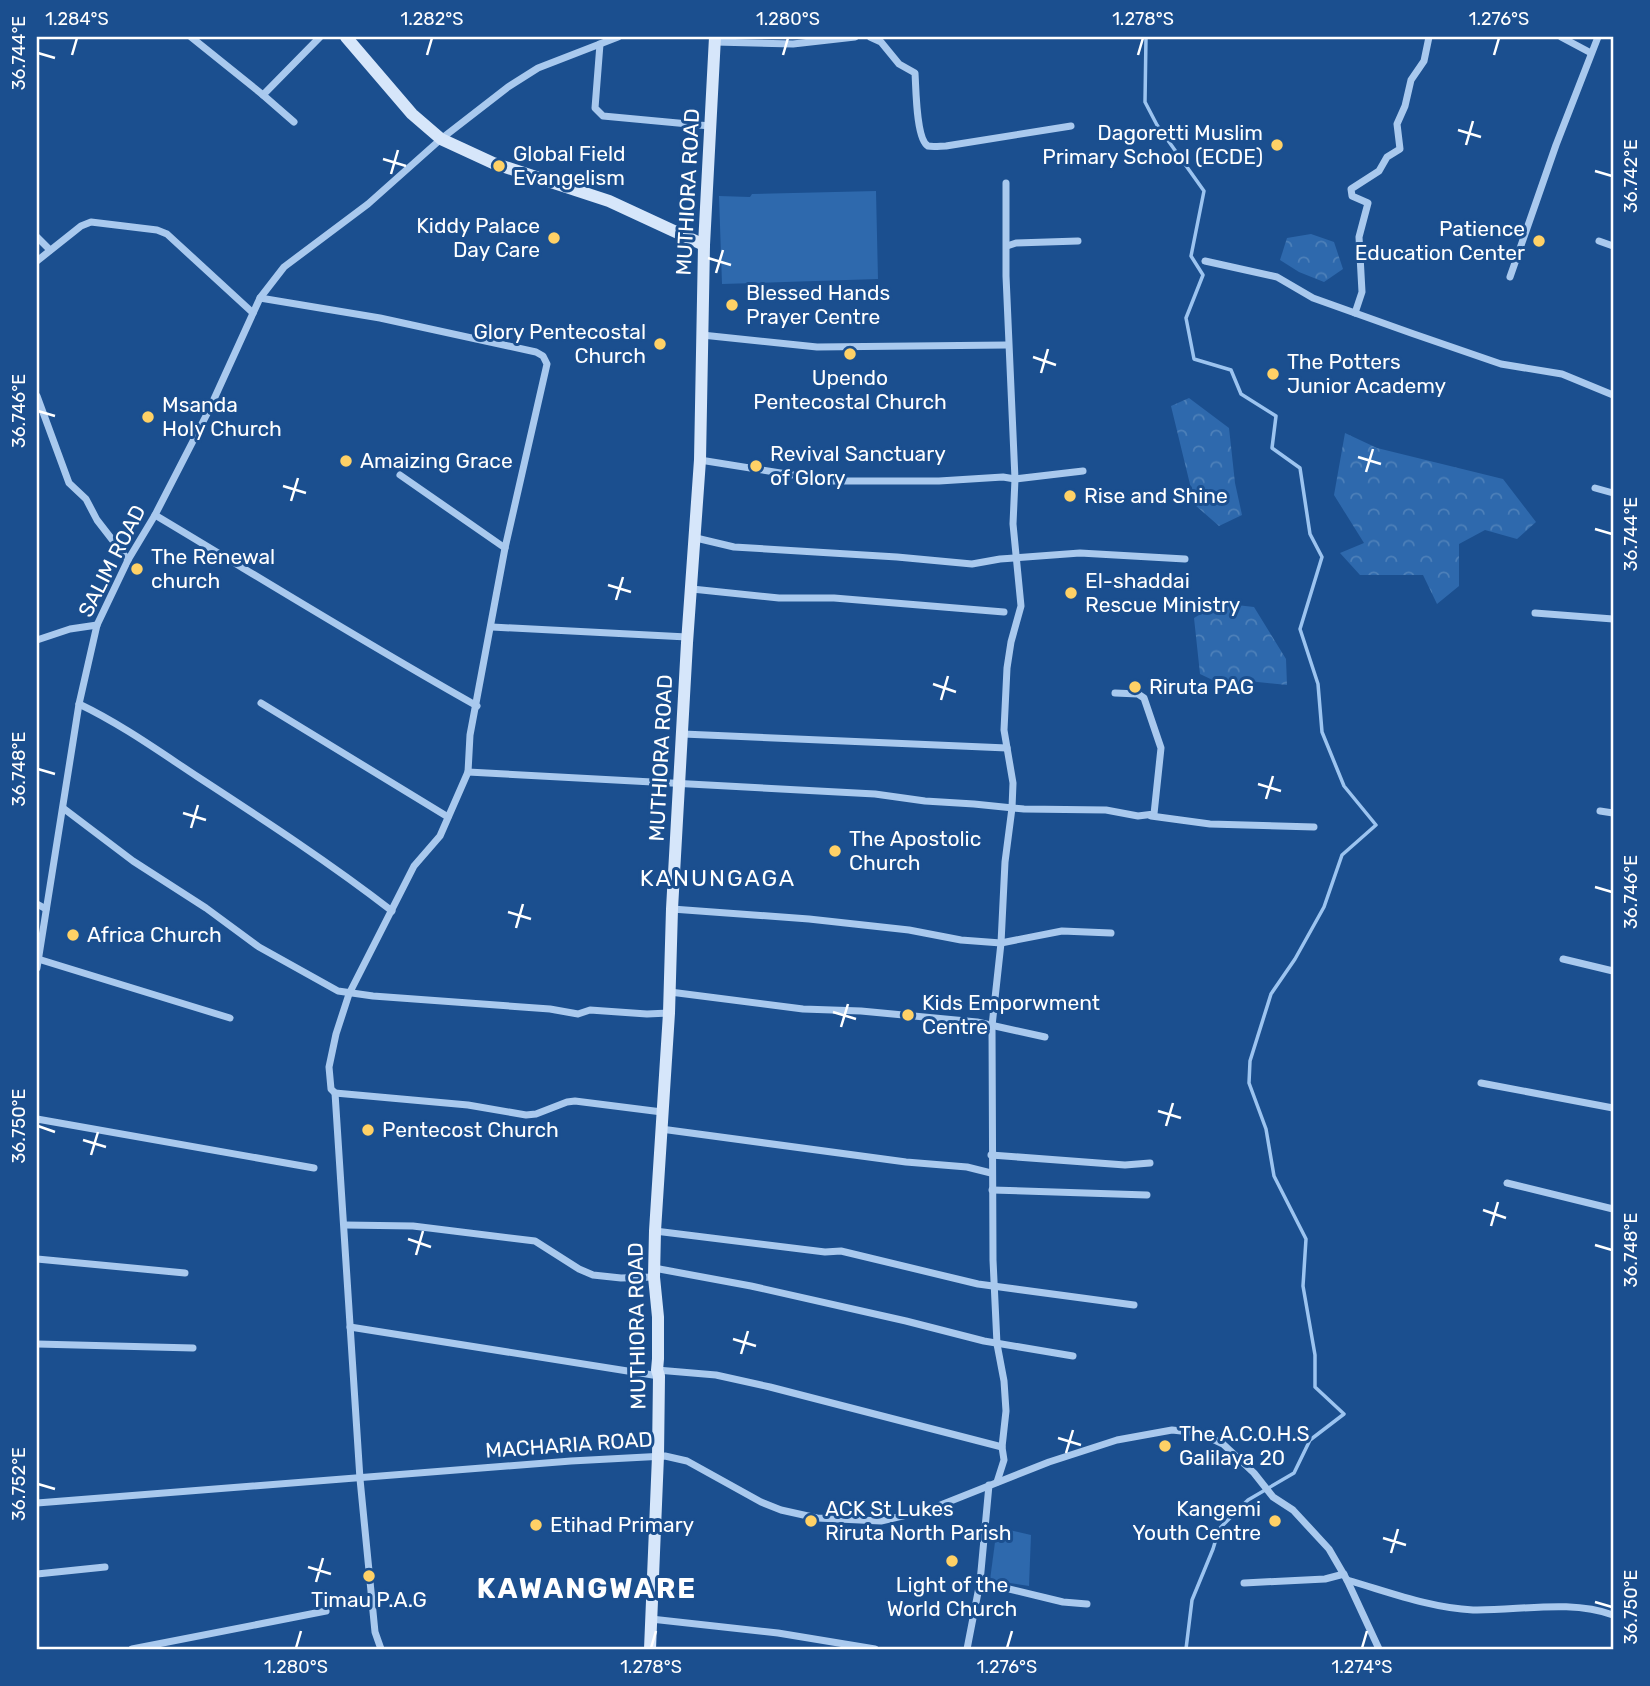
<svg xmlns="http://www.w3.org/2000/svg" width="1650" height="1686" viewBox="0 0 1650 1686" font-family="Rubik,sans-serif">
  <style>
    .green { fill: #2e69ad }
    .forest { fill: url(#forest-crowns) }
    .lines { fill: none; stroke-linecap: round; stroke-linejoin: round }
    .stream { stroke: #9cc4f0; stroke-width: 3.5 }
    .street { stroke: #a9c9ee; stroke-width: 7 }
    .secondary { stroke: #d6e6fa; stroke-width: 12 }
    .ticks { fill: none; stroke: #fff; stroke-width: 2.5 }
    .poi-dot { fill: #ffd166; stroke: #1b4f8f; stroke-width: 2.5 }
    .labels { text-anchor: middle; stroke-width: 6; stroke-linejoin: round; paint-order: stroke }
    .poi-label { font-size: 21px; fill: #fff; stroke: #1b4f8f; text-anchor: start }
    .street-label { font-size: 21px; fill: #fff; stroke: #1b4f8f }
    .neighbourhood-label { font-size: 23px; letter-spacing: 2px; fill: #fff; stroke: #1b4f8f }
    .district-label { font-size: 28px; font-weight: bold; letter-spacing: 2px; fill: #fff; stroke: #1b4f8f }
    .neatline { fill: none; stroke: #fff; stroke-width: 2.5 }
    .ticks-label { font-size: 18px; text-anchor: middle; fill: #fff }
  </style>
  <defs>
    <pattern id="forest-crowns" width="20" height="18" patternUnits="userSpaceOnUse" patternTransform="scale(1.75)"><rect width="20" height="18" fill="#2e69ad"/><path d="M2 6a3 3 0 1 1 6 0M12 15a3 3 0 1 1 6 0" fill="none" stroke="#4d80b9"/></pattern>
  </defs>
  <rect width="100%" height="100%" fill="#1b4f8f"/>
  <!-- green -->
  <g class="green">
    <polygon points="876,191 878,279 722,284 719,196 750,197 752,194"/>
    <polygon points="997,1527 1031,1535 1029,1586 990,1580"/>
  </g>
  <!-- forest -->
  <g class="forest">
    <polygon points="1311,234 1334,242 1343,269 1324,282 1299,272 1280,260 1287,238"/>
    <polygon points="1189,398 1229,428 1235,483 1242,515 1219,526 1195,505 1171,406"/>
    <polygon points="1345,433 1377,448 1503,479 1536,522 1517,539 1485,530 1459,544 1459,586 1437,604 1423,575 1360,575 1340,553 1364,543 1334,495"/>
    <polygon points="1219,603 1254,607 1286,659 1287,685 1248,681 1221,684 1200,674 1194,618"/>
  </g>
  <g class="lines">
    <!-- stream -->
    <polyline class="stream" points="1146,37 1145,102 1157,125 1204,191 1191,256 1203,275 1186,318 1194,359 1231,370 1241,394 1276,416 1272,448 1300,468 1310,534 1322,557 1300,629 1318,684 1322,732 1344,786 1376,825 1342,855 1324,907 1295,959 1271,994 1250,1061 1249,1083 1266,1129 1274,1176 1306,1239 1303,1286 1315,1355 1315,1387 1344,1414 1310,1440 1294,1473 1248,1500 1219,1529 1213,1549 1192,1600 1186,1649"/>
    <!-- street -->
    <g class="street">
      <polyline points="191,37 263,95"/>
      <path d="M870,37L881,42L899,64L915,73C916,87 916,140 928,146C933,147 941,146 946,146L1071,126"/>
      <polyline points="1561,37 1591,53"/>
      <polyline points="715,42 793,44 855,37"/>
      <polyline points="600,44 595,108 603,116 710,126"/>
      <polyline points="294,122 263,95 320,37"/>
      <polyline points="37,237 50,250"/>
      <polyline points="1599,241 1613,246"/>
      <polyline points="1007,246 1016,243 1078,241"/>
      <polyline points="37,261 81,226 91,222 157,230 167,234 253,313"/>
      <polyline points="1205,261 1277,277 1313,298 1411,333 1501,364 1562,374 1613,395"/>
      <polyline points="1510,277 1556,145 1598,37"/>
      <polyline points="260,298 380,318 536,352 543,356 547,364 505,548 470,735 468,772 440,836 414,866 349,994 336,1034 329,1067 331,1089 335,1093 360,1479 375,1632 381,1649"/>
      <polyline points="1355,313 1362,292 1359,237 1368,203 1352,196 1351,189 1379,171 1387,157 1400,149 1397,124 1405,106 1411,80 1424,61 1429,37"/>
      <polyline points="702,335 817,347 1007,345"/>
      <polyline points="37,396 69,483 86,499 97,520 128,560"/>
      <polyline points="700,460 831,481 939,481 1003,477 1015,479 1083,471"/>
      <polyline points="400,475 505,548"/>
      <polyline points="1595,488 1613,493"/>
      <path d="M155,515C262,579 368,645 477,706"/>
      <polyline points="696,538 734,547 897,557 972,564 1000,559 1080,553 1185,559"/>
      <polyline points="692,589 779,598 834,598 1004,612"/>
      <polyline points="1535,613 1613,619"/>
      <polyline points="492,627 687,637"/>
      <polyline points="37,640 70,629 97,625"/>
      <polyline points="261,703 448,817"/>
      <path d="M79,704C121,724 160,752 198,777C264,820 330,863 392,911"/>
      <polyline points="683,734 1007,748"/>
      <polyline points="468,772 875,794 925,801 974,804 1024,809 1106,810 1138,816 1154,814 1161,748 1144,698 1138,694 1115,693"/>
      <polyline points="63,808 133,861 206,908 259,947 338,991 373,996 550,1009 578,1014 590,1010 647,1014 669,1013"/>
      <polyline points="1600,811 1613,813"/>
      <polyline points="1151,816 1210,824 1314,827"/>
      <polyline points="37,904 46,909"/>
      <polyline points="672,909 809,919 909,930 961,940 1001,943 1062,931 1111,933"/>
      <polyline points="38,959 230,1018"/>
      <polyline points="1563,959 1613,971"/>
      <polyline points="37,968 79,704 97,625 128,560 155,515 209,410 260,298 284,267 368,204 441,139 508,87 538,68 618,37"/>
      <polyline points="670,992 803,1009 861,1011 977,1022 1045,1037"/>
      <polyline points="1481,1083 1613,1108"/>
      <polyline points="335,1093 468,1105 526,1115 536,1114 567,1102 575,1101 662,1112"/>
      <polyline points="37,1119 314,1168"/>
      <polyline points="661,1129 906,1162 967,1167 991,1173"/>
      <polyline points="991,1155 1125,1165 1150,1163"/>
      <polyline points="1507,1183 1613,1209"/>
      <polyline points="992,1190 1147,1195"/>
      <polyline points="345,1225 413,1226 535,1241 579,1269 593,1275 621,1278 654,1277"/>
      <polyline points="655,1231 825,1252 841,1251 978,1284 1134,1305"/>
      <polyline points="37,1259 185,1273"/>
      <polyline points="654,1268 751,1286 906,1321 984,1341 1073,1356"/>
      <polyline points="350,1327 659,1376"/>
      <polyline points="37,1344 193,1348"/>
      <polyline points="657,1370 716,1375 770,1387 1002,1447"/>
      <polyline points="997,1482 1004,1460 1002,1447 1006,1411 1004,1381 997,1344 993,1260 992,1026 1001,943 1005,862 1012,808 1013,783 1004,730 1007,668 1011,642 1021,606 1013,524 1015,479 1006,276 1006,183"/>
      <polyline points="37,1503 571,1461 665,1456 687,1461 761,1502 781,1510 817,1518 881,1521 928,1510 1049,1462 1117,1440 1172,1430 1200,1433 1223,1444 1254,1473 1273,1497 1293,1510 1329,1549 1347,1580 1379,1649"/>
      <polyline points="37,1574 105,1567"/>
      <path d="M1347,1580C1389,1592 1430,1608 1473,1610C1518,1611 1570,1599 1613,1615"/>
      <polyline points="980,1582 1063,1602 1087,1604"/>
      <polyline points="1244,1583 1325,1579 1344,1574"/>
      <polyline points="651,1619 778,1633 875,1649"/>
      <polyline points="132,1649 326,1611"/>
      <polyline points="967,1649 980,1582 989,1485"/>
    </g>
    <!-- secondary -->
    <g class="secondary">
      <polyline points="346,37 412,114 441,139 493,163 609,201 704,245"/>
      <polyline points="650,1649 658,1456 659,1376 657,1370 658,1359 658,1317 654,1277 655,1231 669,1013 672,909 687,643 700,460 704,245 715,37"/>
    </g>
  </g>
  <!-- ticks -->
  <path class="ticks" d="M38,53L55,58M72,55L77,38M427,55L432,38M783,55L788,38M1138,55L1143,38M1494,55L1499,38M1458,130L1481,137M1466,145L1473,121M383,159L406,166M1595,171L1612,176M391,174L398,150M708,258L731,265M716,273L723,250M1033,357L1056,365M1041,373L1048,349M38,411L55,416M1358,457L1381,464M1366,472L1373,449M283,486L306,493M291,501L298,478M1595,529L1612,534M608,585L631,592M616,600L623,577M933,684L956,692M941,700L948,676M38,769L55,774M1258,784L1281,791M1266,799L1273,776M183,813L206,820M191,828L198,805M1595,887L1612,892M508,912L531,919M516,928L523,904M833,1012L856,1019M841,1027L848,1004M1158,1111L1181,1118M38,1126L55,1132M1166,1126L1173,1103M83,1140L106,1147M91,1155L98,1132M1483,1210L1506,1218M1491,1226L1498,1202M408,1239L431,1247M1595,1245L1612,1250M416,1255L423,1231M733,1339L756,1346M741,1354L748,1331M1058,1438L1081,1445M1066,1453L1073,1430M38,1484L55,1489M1383,1538L1406,1545M1391,1553L1398,1529M308,1567L331,1574M316,1582L323,1558M1595,1602L1612,1607M296,1648L301,1631M651,1648L656,1631M1007,1648L1012,1631M1362,1648L1367,1631"/>
  <!-- markers -->
  <g class="poi-dot">
    <circle cx="1277" cy="145" r="7"/>
    <circle cx="499" cy="166" r="7"/>
    <circle cx="554" cy="238" r="7"/>
    <circle cx="1539" cy="241" r="7"/>
    <circle cx="732" cy="305" r="7"/>
    <circle cx="660" cy="344" r="7"/>
    <circle cx="850" cy="354" r="7"/>
    <circle cx="1273" cy="374" r="7"/>
    <circle cx="148" cy="417" r="7"/>
    <circle cx="346" cy="461" r="7"/>
    <circle cx="756" cy="466" r="7"/>
    <circle cx="1070" cy="496" r="7"/>
    <circle cx="137" cy="569" r="7"/>
    <circle cx="1071" cy="593" r="7"/>
    <circle cx="1135" cy="687" r="7"/>
    <circle cx="835" cy="851" r="7"/>
    <circle cx="73" cy="935" r="7"/>
    <circle cx="908" cy="1015" r="7"/>
    <circle cx="368" cy="1130" r="7"/>
    <circle cx="1165" cy="1446" r="7"/>
    <circle cx="811" cy="1521" r="7"/>
    <circle cx="1275" cy="1521" r="7"/>
    <circle cx="536" cy="1525" r="7"/>
    <circle cx="952" cy="1561" r="7"/>
    <circle cx="369" cy="1576" r="7"/>
  </g>
  <g class="labels">
    <!-- poi labels -->
    <g class="poi-label">
      <text x="1263" y="140" text-anchor="end">Dagoretti Muslim<tspan x="1263" dy="24">Primary School (ECDE)</tspan></text>
      <text x="513" y="161">Global Field<tspan x="513" dy="24">Evangelism</tspan></text>
      <text x="540" y="233" text-anchor="end">Kiddy Palace<tspan x="540" dy="24">Day Care</tspan></text>
      <text x="1525" y="236" text-anchor="end">Patience<tspan x="1525" dy="24">Education Center</tspan></text>
      <text x="746" y="300">Blessed Hands<tspan x="746" dy="24">Prayer Centre</tspan></text>
      <text x="646" y="339" text-anchor="end">Glory Pentecostal<tspan x="646" dy="24">Church</tspan></text>
      <text x="1287" y="369">The Potters<tspan x="1287" dy="24">Junior Academy</tspan></text>
      <text x="850" y="385" text-anchor="middle">Upendo<tspan x="850" dy="24">Pentecostal Church</tspan></text>
      <text x="162" y="412">Msanda<tspan x="162" dy="24">Holy Church</tspan></text>
      <text x="770" y="461">Revival Sanctuary<tspan x="770" dy="24">of Glory</tspan></text>
      <text x="360" y="468">Amaizing Grace</text>
      <text x="1084" y="503">Rise and Shine</text>
      <text x="151" y="564">The Renewal<tspan x="151" dy="24">church</tspan></text>
      <text x="1085" y="588">El-shaddai<tspan x="1085" dy="24">Rescue Ministry</tspan></text>
      <text x="1149" y="694">Riruta PAG</text>
      <text x="849" y="846">The Apostolic<tspan x="849" dy="24">Church</tspan></text>
      <text x="87" y="942">Africa Church</text>
      <text x="922" y="1010">Kids Emporwment<tspan x="922" dy="24">Centre</tspan></text>
      <text x="382" y="1137">Pentecost Church</text>
      <text x="1179" y="1441">The A.C.O.H.S<tspan x="1179" dy="24">Galilaya 20</tspan></text>
      <text x="825" y="1516">ACK St Lukes<tspan x="825" dy="24">Riruta North Parish</tspan></text>
      <text x="1261" y="1516" text-anchor="end">Kangemi<tspan x="1261" dy="24">Youth Centre</tspan></text>
      <text x="550" y="1532">Etihad Primary</text>
      <text x="952" y="1592" text-anchor="middle">Light of the<tspan x="952" dy="24">World Church</tspan></text>
      <text x="369" y="1607" text-anchor="middle">Timau P.A.G</text>
    </g>
    <!-- street labels -->
    <g class="street-label">
      <text transform="translate(688 192) rotate(-87)" y="7">MUTHIORA ROAD</text>
      <text transform="translate(112 561) rotate(-63)" y="7">SALIM ROAD</text>
      <text transform="translate(661 758) rotate(-87)" y="7">MUTHIORA ROAD</text>
      <text transform="translate(637 1326) rotate(-91)" y="7">MUTHIORA ROAD</text>
      <text transform="translate(569 1445) rotate(-4)" y="7">MACHARIA ROAD</text>
    </g>
    <!-- neighbourhood labels -->
    <g class="neighbourhood-label">
      <text x="718" y="886">KANUNGAGA</text>
    </g>
    <!-- district labels -->
    <g class="district-label">
      <text x="587" y="1598">KAWANGWARE</text>
    </g>
  </g>
  <!-- border -->
  <rect width="1650" height="1686" fill="none" stroke="#1b4f8f" stroke-width="77"/>
  <rect x="38" y="38" width="1574" height="1610" class="neatline"/>
  <g class="ticks-label">
    <text x="77" y="25">1.284°S</text>
    <text x="432" y="25">1.282°S</text>
    <text x="788" y="25">1.280°S</text>
    <text x="1143" y="25">1.278°S</text>
    <text x="1499" y="25">1.276°S</text>
    <text transform="translate(19 53) rotate(-90)" y="6">36.744°E</text>
    <text transform="translate(1631 176) rotate(-90)" y="6">36.742°E</text>
    <text transform="translate(19 411) rotate(-90)" y="6">36.746°E</text>
    <text transform="translate(1631 534) rotate(-90)" y="6">36.744°E</text>
    <text transform="translate(19 769) rotate(-90)" y="6">36.748°E</text>
    <text transform="translate(1631 892) rotate(-90)" y="6">36.746°E</text>
    <text transform="translate(19 1126) rotate(-90)" y="6">36.750°E</text>
    <text transform="translate(1631 1250) rotate(-90)" y="6">36.748°E</text>
    <text transform="translate(19 1484) rotate(-90)" y="6">36.752°E</text>
    <text transform="translate(1631 1607) rotate(-90)" y="6">36.750°E</text>
    <text x="296" y="1673">1.280°S</text>
    <text x="651" y="1673">1.278°S</text>
    <text x="1007" y="1673">1.276°S</text>
    <text x="1362" y="1673">1.274°S</text>
  </g>
</svg>
